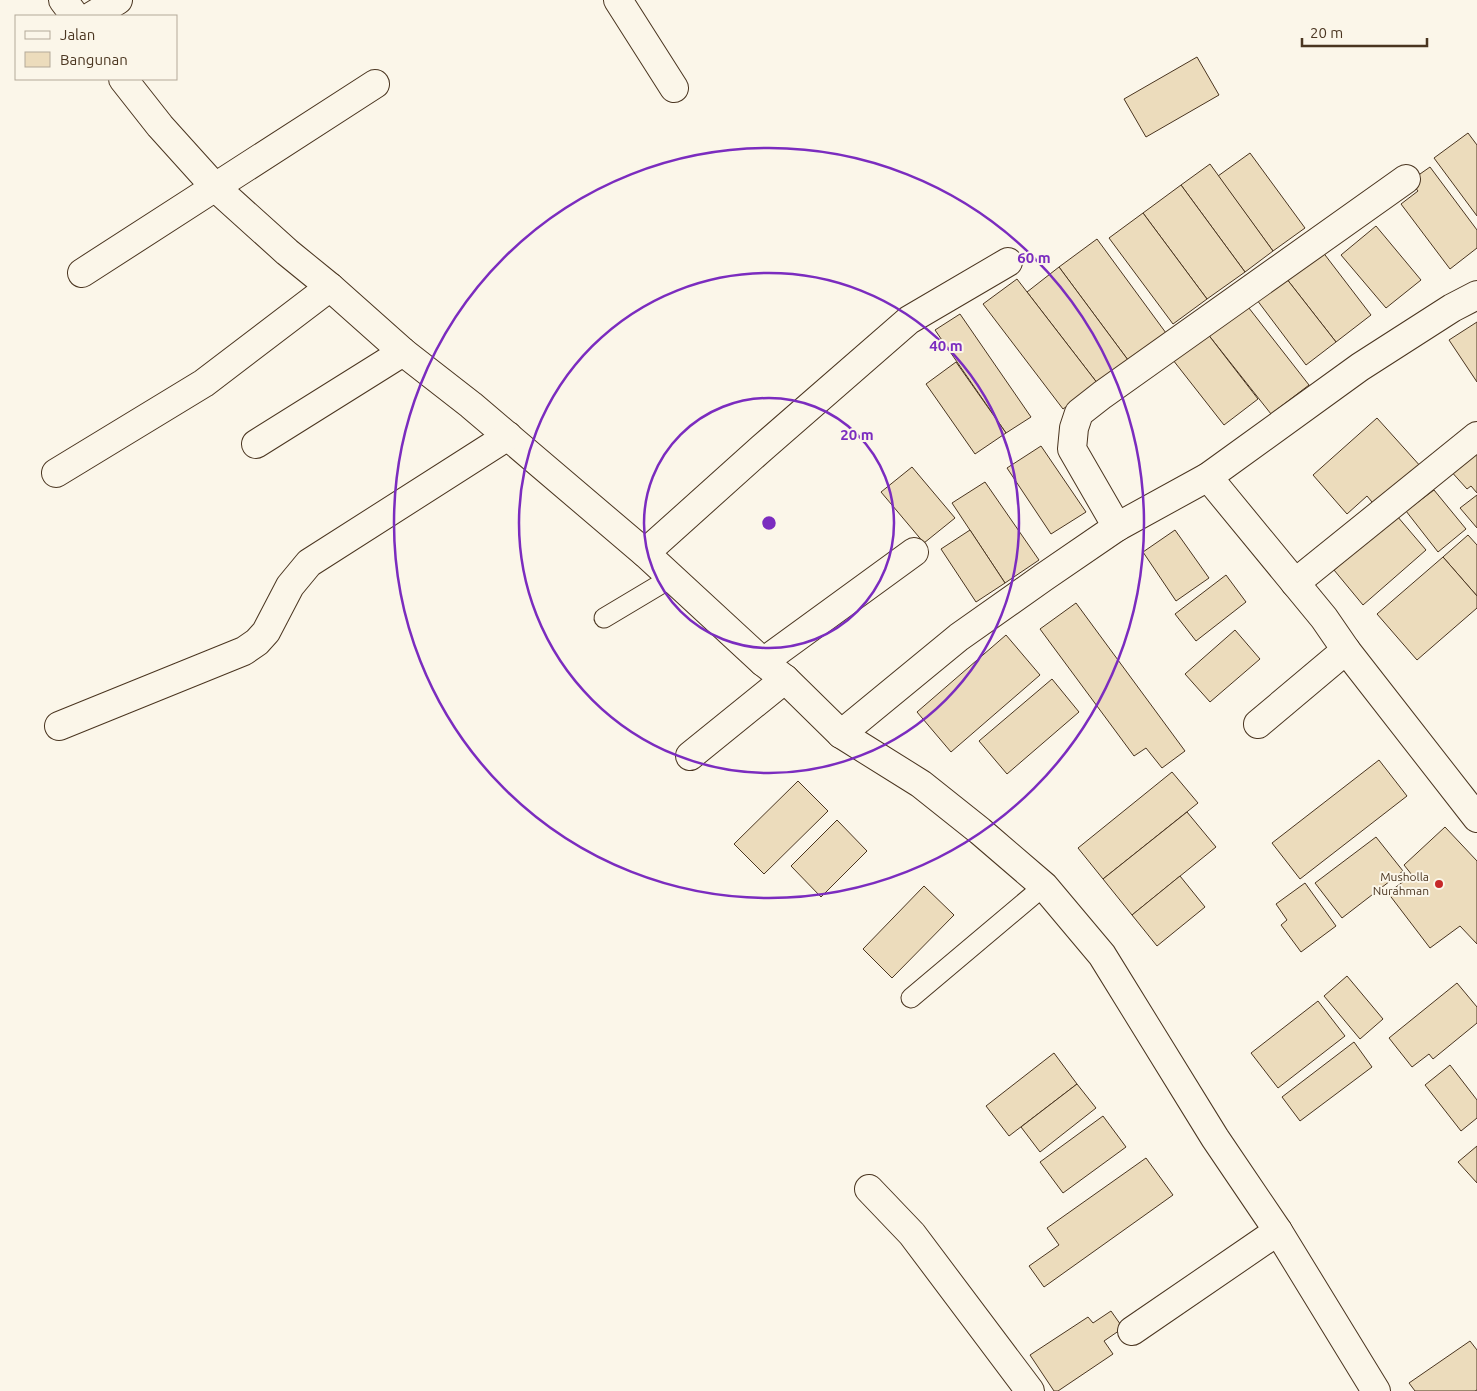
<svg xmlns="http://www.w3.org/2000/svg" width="1477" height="1391" viewBox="0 0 1477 1391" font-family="Ubuntu,sans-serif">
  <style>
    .building { fill: #ecdcbc; stroke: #4a3520 }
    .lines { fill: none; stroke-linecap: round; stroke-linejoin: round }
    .lane-casing { stroke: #4a3520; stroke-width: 21 }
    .street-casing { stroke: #4a3520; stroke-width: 30 }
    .lane { stroke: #fbf6e9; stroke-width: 19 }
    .street { stroke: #fbf6e9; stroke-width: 28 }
    .ring { fill: none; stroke: #7b2cbf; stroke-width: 2.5 }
    .poi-dot { fill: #c62828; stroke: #fbf6e9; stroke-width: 2 }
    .labels { text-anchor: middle; stroke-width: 4; stroke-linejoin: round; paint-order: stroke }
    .poi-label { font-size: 12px; fill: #4a3520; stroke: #fbf6e9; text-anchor: end }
    .centre { fill: #7b2cbf; stroke: #fbf6e9; stroke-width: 2.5 }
    .ring-label { font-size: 15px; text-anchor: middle; font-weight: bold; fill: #7b2cbf; stroke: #fbf6e9; stroke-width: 4; stroke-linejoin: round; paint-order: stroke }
  </style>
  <rect width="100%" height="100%" fill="#fbf6e9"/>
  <!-- building -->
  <g class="building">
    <polygon points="1197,57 1219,95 1146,137 1124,99"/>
    <polygon points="1468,133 1477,145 1477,216 1434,158"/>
    <polygon points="1250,153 1305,228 1273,251 1218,176"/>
    <polygon points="1210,164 1273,251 1245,272 1181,185"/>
    <polygon points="1430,167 1477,230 1477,248 1450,269 1401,204 1418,191 1410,181"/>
    <polygon points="1181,185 1245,272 1207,299 1143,213"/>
    <polygon points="1143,213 1207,299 1173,324 1109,238"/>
    <polygon points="1376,226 1421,280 1386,308 1341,255"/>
    <polygon points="1097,239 1166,333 1128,360 1059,267"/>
    <polygon points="1322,251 1371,315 1336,342 1286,278"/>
    <polygon points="1059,267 1128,360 1098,384 1027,292"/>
    <polygon points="1286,278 1336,342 1306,365 1257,300"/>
    <polygon points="1017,279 1098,384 1063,409 983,304"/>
    <polygon points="1245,303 1309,385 1271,414 1207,333"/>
    <polygon points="960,314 1031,417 1006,433 935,330"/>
    <polygon points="1477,322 1477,382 1449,340"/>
    <polygon points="1207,333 1258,399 1224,425 1173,360"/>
    <polygon points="956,362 1006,433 975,454 926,384"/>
    <polygon points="1377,418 1422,468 1377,508 1367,496 1347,514 1313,475"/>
    <polygon points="1477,445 1477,493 1471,486 1467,489 1449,469"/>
    <polygon points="1041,446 1086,512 1051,534 1007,468"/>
    <polygon points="912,467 955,518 924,543 881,492"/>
    <polygon points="985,482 1039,560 1005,583 952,503"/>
    <polygon points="1434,490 1466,529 1438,552 1406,511"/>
    <polygon points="1477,495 1477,528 1460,508"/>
    <polygon points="1397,516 1426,550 1363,605 1334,570"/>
    <polygon points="970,530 1005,583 976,602 941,549"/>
    <polygon points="1175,530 1209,578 1176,601 1143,552"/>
    <polygon points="1468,535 1477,545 1477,596 1443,557"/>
    <polygon points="1443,557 1477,596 1477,608 1417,660 1377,614"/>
    <polygon points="1226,575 1246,602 1196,641 1175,614"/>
    <polygon points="1076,603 1185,751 1162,768 1146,748 1134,756 1040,629"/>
    <polygon points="1235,630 1260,659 1210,702 1185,674"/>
    <polygon points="1006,635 1040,675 951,752 917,712"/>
    <polygon points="1052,679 1079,712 1007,774 979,741"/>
    <polygon points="1379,760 1407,796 1300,879 1272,843"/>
    <polygon points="1172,772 1198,803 1103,879 1078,848"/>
    <polygon points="798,781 828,811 764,874 734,844"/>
    <polygon points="1187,812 1216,847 1132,915 1103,879"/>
    <polygon points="837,820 867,851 821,897 791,866"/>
    <polygon points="1445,827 1477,861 1477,944 1460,926 1430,948 1388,893 1412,875 1404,865"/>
    <polygon points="1376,837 1403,871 1342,918 1315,883"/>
    <polygon points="1180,876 1205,907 1157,946 1132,915"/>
    <polygon points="1305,883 1336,926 1301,952 1281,925 1287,920 1276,904"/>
    <polygon points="924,886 954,915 892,978 863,949"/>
    <polygon points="1347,976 1383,1019 1360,1039 1324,996"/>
    <polygon points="1457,983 1477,1007 1477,1023 1433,1059 1429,1054 1412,1067 1389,1038"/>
    <polygon points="1318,1001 1345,1036 1278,1088 1251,1053"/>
    <polygon points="1354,1042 1372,1067 1300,1121 1282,1097"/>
    <polygon points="1054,1053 1077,1084 1009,1136 986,1106"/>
    <polygon points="1450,1065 1477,1100 1477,1118 1461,1131 1425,1085"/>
    <polygon points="1077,1084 1096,1108 1040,1152 1021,1127"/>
    <polygon points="1103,1116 1126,1147 1063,1193 1040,1162"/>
    <polygon points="1477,1146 1477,1183 1458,1162"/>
    <polygon points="1146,1158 1173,1195 1044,1287 1029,1266 1059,1245 1047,1228"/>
    <polygon points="1111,1311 1123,1328 1104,1341 1113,1354 1058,1391 1054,1391 1030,1355 1088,1317 1093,1323"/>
    <polygon points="1470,1341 1477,1350 1477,1390 1475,1391 1415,1391 1409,1383"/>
  </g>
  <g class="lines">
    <defs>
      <g id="lane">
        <polyline points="604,618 671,578"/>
        <polyline points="911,998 1044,886"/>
      </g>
      <g id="street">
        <polyline points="63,0 75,16"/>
        <polyline points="618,0 674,88"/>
        <polyline points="92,16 118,0"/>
        <polyline points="123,79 160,126 215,187 287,252 330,287 403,352 471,405 645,553 763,662 785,679 841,734 921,784 980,831 1044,886 1102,955 1215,1138 1278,1231 1376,1391"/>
        <polyline points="82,273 375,84"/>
        <polyline points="256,444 403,352"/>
        <polyline points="56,473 204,383 330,287"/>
        <polyline points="1208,477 1324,618 1346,650 1477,818"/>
        <polyline points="1117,527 1072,449 1074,428 1079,413 1102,395 1406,179"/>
        <polyline points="645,553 762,448 909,320 1008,262"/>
        <polyline points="1295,583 1477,436"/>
        <polyline points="763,662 914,552"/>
        <polyline points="1258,724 1346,650"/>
        <polyline points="59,726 244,651 257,642 266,632 290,586 309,563 508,436"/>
        <polyline points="841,734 959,637 1044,577 1117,527 1208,477 1360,367 1452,308 1477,295"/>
        <polyline points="690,756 785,679"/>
        <polyline points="869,1189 912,1234 1030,1391"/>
        <polyline points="1132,1331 1278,1231"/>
      </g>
    </defs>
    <!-- lane casing -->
    <use href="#lane" class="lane-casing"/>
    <!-- street casing -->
    <use href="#street" class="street-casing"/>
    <!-- lane -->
    <use href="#lane" class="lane"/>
    <!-- street -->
    <use href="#street" class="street"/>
  </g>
  <!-- distance rings -->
  <g class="ring">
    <circle cx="769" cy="523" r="125"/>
    <circle cx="769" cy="523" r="250"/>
    <circle cx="769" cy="523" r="375"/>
  </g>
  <!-- markers -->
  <circle class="poi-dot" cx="1439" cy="884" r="5"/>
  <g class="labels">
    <!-- poi labels -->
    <g class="poi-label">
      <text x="1429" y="881">Musholla<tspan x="1429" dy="14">Nurahman</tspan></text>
    </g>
  </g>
  <circle cx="769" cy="523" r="8" class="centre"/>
  <g class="ring-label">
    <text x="1034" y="263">60 m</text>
    <text x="946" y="351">40 m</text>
    <text x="857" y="440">20 m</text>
  </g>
  <!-- legend -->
  <rect x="15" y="15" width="162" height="65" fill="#fbf6e9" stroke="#b4a999"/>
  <rect x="25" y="31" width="25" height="8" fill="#fbf6e9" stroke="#b4a999"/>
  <text x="60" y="40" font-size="15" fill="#4a3520">Jalan</text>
  <rect x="25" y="52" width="25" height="15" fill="#ecdcbc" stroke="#b4a999"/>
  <text x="60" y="65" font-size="15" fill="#4a3520">Bangunan</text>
  <!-- scale -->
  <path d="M1302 38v8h125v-8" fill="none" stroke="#4a3520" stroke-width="2.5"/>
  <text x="1310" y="38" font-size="15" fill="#4a3520" stroke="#fbf6e9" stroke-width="4" paint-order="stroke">20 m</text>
</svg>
